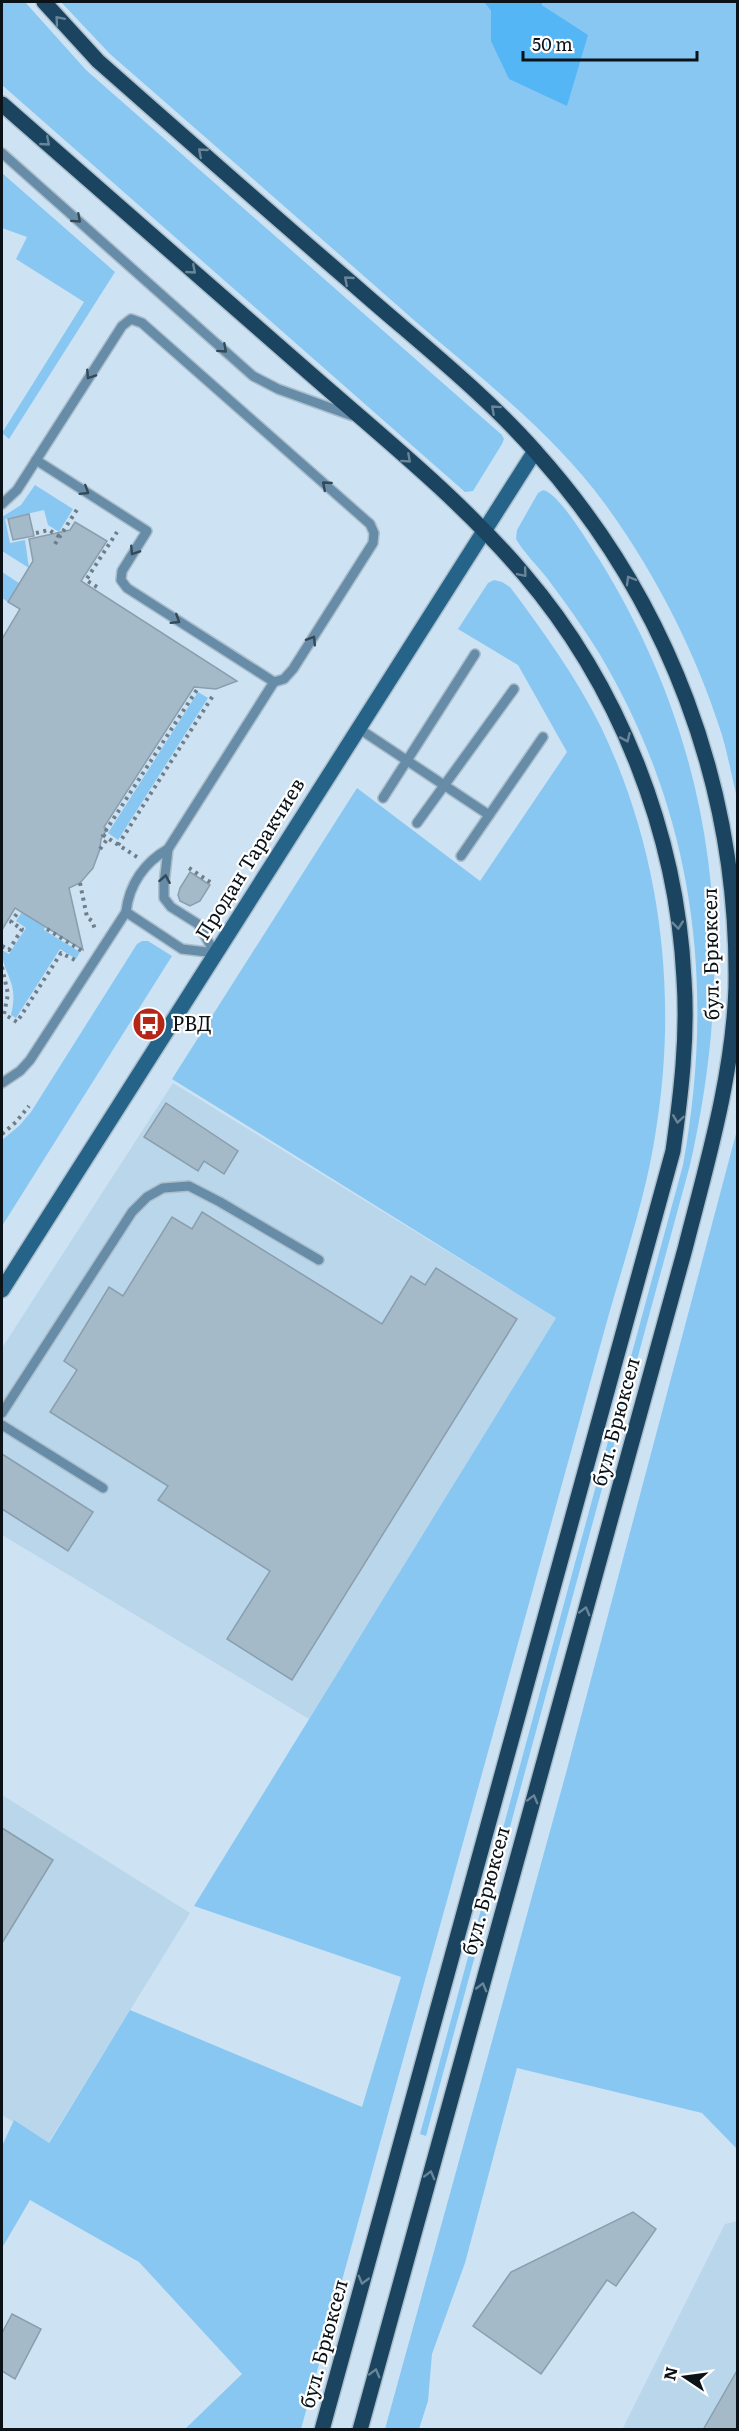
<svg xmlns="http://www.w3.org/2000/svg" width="739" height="2431" viewBox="0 0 739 2431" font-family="Literata,serif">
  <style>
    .built { fill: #b9d6eb }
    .green { fill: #89c7f3 }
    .forest { fill: #55b6f5 }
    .building { fill: #a4bac9; stroke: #8a9eae; stroke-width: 1.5 }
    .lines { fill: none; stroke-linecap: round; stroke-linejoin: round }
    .lane-casing { stroke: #aabecc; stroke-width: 12 }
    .secondary-casing { stroke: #aabecc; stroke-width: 18 }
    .primary-casing { stroke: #aabecc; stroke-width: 18 }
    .path { stroke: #6f7e89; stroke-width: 4; stroke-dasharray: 3 4.5; stroke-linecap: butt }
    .lane { stroke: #678ca7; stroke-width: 9 }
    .secondary { stroke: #266389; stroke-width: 15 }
    .primary { stroke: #1a445f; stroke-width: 15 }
    .oneway { stroke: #6a8597 }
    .oneway2 { stroke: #344958 }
    .labels { text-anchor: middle; stroke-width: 4.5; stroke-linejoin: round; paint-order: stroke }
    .street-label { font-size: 20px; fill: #0b1318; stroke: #fff }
    .poi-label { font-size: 20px; fill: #0b1318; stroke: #fff; text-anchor: start }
  </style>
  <rect width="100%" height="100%" fill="#cde3f3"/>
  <!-- built -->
  <g class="built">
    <polygon points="173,1083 556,1318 309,1719 2,1535 2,1348"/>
    <polygon points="2,1795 190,1913 48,2143 2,2115"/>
    <polygon points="737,2221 737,2429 622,2430 725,2224"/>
  </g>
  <!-- green -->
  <g class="green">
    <polygon points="2,2 25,2 86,70 502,435 504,439 502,444 473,491 465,492 2,85"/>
    <path d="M61,2H484L491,11V41L587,35L542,5V2H737V798C732,777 728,756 722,735C696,653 656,574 605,504C554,434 481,378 415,321C314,232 212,143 110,54Z"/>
    <polygon points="2,173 115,272 9,439 2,433 84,302 16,259 27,237 2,228"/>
    <polygon points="35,485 73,509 59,532 48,525 44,510 5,519 10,543 25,540 29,568 2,551 2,517 21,505"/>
    <path d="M543,490C558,492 590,545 599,559C717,749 739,950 690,1165L426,2136L420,2134L683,1165C716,984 694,812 599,653C583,627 565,602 547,578C537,565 524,553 516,539L517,530L538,493Z"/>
    <polygon points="2,572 19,583 8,602 2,598"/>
    <path d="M494,580L502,582L510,587C543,631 576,677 601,727C661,852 678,994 656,1130C646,1198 622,1266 604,1332L301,2429H185L242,2374L139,2262L30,2200L2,2248V2146L14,2120L49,2143L130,2010L362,2107L401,1977L194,1906L556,1318L172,1079L357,788L480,881L567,752L518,665L458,629L488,583Z"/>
    <polygon points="198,692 208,698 118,840 108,833"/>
    <path d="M22,912L45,926L44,930L80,952L76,959L60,949L16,1018L11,1015C20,981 2,975 2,950L9,954L26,928L16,921Z"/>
    <polygon points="142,941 148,941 172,956 2,1226 2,1140 19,1126 31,1112 137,944"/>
    <polygon points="737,1130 737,2166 736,2148 702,2113 517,2068 465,2263 432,2354 428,2401 419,2429 385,2429 566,1773"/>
  </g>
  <!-- forest -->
  <polygon class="forest" points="484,2 542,2 542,5 588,35 567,106 509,79 491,41 491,11"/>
  <!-- building -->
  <g class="building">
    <polygon points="29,514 34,536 13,540 8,519"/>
    <polygon points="75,522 107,541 81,581 237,681 216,689 194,687 104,827 107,829 101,839 100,849 93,868 80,883 69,888 83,950 15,908 2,930 2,639 20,609 8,602 33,561 29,539 70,530"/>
    <polygon points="190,872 210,885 200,901 190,906 180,901 178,895 180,888"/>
    <polygon points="166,1103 238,1151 224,1174 204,1161 198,1171 144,1137"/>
    <polygon points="202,1212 382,1324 411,1276 425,1285 436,1268 517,1319 292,1680 227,1639 270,1571 158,1500 168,1486 50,1412 77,1370 64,1361 109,1287 123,1296 172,1217 192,1229"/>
    <polygon points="2,1454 93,1512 68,1551 2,1509"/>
    <polygon points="2,1828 53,1860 2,1943"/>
    <polygon points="633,2212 656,2229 616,2286 607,2280 541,2374 473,2326 511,2272"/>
    <polygon points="12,2314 41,2329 15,2379 2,2371 2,2333"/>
    <polygon points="738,2369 738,2430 703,2430"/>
  </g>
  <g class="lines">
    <defs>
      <g id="lane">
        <polyline points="2,153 253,376 278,389 353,416"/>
        <polyline points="36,460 147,531 122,571 121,580 127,588 274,682"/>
        <path d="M2,504L17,490L122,326L131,319L142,323L370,524L374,533L373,543L293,669L284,679L274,682L168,849C145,862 129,884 126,912L30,1060L20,1071L2,1083"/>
        <polyline points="358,728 489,815"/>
        <polyline points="383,798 475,654"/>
        <polyline points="417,823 514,689"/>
        <polyline points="168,849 164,884 164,898 171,907 198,924 215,953"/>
        <polyline points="461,856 543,737"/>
        <polyline points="126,912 182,949 215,953"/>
        <polyline points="2,1413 132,1212 147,1197 163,1188 189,1186 220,1202 319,1260"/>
        <polyline points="2,1425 103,1488"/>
      </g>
      <polyline id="secondary" points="2,1290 535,451"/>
      <g id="primary">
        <path d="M44,2L98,61C183,136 268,211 354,285C415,339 481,390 535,451C668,599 739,787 736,987C733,1076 707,1163 685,1249L360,2430"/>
        <path d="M2,104C103,192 204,281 306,370C380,435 459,498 523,573C619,685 677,833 684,979C688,1037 681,1094 673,1151L322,2430"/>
      </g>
    </defs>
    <!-- lane casing -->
    <use href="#lane" class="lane-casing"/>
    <!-- secondary casing -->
    <use href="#secondary" class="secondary-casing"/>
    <!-- primary casing -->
    <use href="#primary" class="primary-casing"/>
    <!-- path -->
    <g class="path">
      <polyline points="36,533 49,530 60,537"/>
      <polyline points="55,544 78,508"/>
      <polyline points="97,587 86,580 117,532"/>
      <polyline points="118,845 214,694"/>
      <polyline points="100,849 108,838"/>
      <polyline points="137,857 103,835 198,688"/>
      <polyline points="189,868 213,884"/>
      <polyline points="80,883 87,917 92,921 95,929"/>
      <polyline points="47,929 82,951"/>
      <polyline points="2,946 9,950 22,929 11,922 18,912"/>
      <polyline points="2,967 8,994 4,1014 17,1022 61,953 77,961"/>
      <polyline points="2,1134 16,1122 29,1106"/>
    </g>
    <!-- lane -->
    <use href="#lane" class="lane"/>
    <!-- secondary -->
    <use href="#secondary" class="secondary"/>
    <!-- primary -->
    <use href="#primary" class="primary"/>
  </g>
  <!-- one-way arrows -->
  <defs><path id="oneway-chevron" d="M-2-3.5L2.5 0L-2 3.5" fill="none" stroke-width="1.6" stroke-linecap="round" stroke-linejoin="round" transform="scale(1.5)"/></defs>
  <g class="oneway">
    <use href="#oneway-chevron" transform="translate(59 20) rotate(-131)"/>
    <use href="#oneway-chevron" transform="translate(46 142) rotate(41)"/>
    <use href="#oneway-chevron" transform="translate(202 152) rotate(-139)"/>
    <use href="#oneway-chevron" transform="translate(192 270) rotate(41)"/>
    <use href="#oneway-chevron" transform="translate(348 280) rotate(-139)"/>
    <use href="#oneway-chevron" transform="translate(495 409) rotate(-138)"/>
    <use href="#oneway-chevron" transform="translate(407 459) rotate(42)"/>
    <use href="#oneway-chevron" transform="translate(523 573) rotate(50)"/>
    <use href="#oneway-chevron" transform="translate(630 580) rotate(-120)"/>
    <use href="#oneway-chevron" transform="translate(626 738) rotate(66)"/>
    <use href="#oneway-chevron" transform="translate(678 925) rotate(84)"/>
    <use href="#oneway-chevron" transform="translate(678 1119) rotate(98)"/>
    <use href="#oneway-chevron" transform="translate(585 1611) rotate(-75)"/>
    <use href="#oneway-chevron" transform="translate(533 1799) rotate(-75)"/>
    <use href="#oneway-chevron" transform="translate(482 1987) rotate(-75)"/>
    <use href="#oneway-chevron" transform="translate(430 2175) rotate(-75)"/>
    <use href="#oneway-chevron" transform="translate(363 2280) rotate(105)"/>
    <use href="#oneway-chevron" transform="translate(375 2373) rotate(-75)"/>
  </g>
  <g class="oneway2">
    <use href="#oneway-chevron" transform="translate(77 219) rotate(42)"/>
    <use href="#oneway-chevron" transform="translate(223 349) rotate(42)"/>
    <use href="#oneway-chevron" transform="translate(90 375) rotate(123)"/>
    <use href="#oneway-chevron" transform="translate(326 485) rotate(-139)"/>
    <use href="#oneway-chevron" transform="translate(85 491) rotate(32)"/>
    <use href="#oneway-chevron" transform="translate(134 551) rotate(123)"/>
    <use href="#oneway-chevron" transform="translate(176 620) rotate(32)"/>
    <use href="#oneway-chevron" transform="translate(312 640) rotate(-58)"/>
    <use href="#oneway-chevron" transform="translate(165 879) rotate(-80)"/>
  </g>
  <!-- icons -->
  <defs>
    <symbol id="bus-disc" viewBox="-11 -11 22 22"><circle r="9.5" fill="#b42718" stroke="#fff"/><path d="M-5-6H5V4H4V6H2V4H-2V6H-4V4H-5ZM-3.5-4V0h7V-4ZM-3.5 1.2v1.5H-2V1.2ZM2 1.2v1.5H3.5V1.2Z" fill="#fff"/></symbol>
  </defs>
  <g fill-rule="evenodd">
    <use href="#bus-disc" x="130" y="1005" width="38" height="38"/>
  </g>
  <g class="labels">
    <!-- street labels -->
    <g class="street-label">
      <text transform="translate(250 859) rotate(-58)" y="7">Продан Таракчиев</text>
      <text transform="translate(711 954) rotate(-91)" y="7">бул. Брюксел</text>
      <text transform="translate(616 1422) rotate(-75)" y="7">бул. Брюксел</text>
      <text transform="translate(486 1891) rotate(-75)" y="7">бул. Брюксел</text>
      <text transform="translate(324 2344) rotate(-75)" y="7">бул. Брюксел</text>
    </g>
    <!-- poi labels -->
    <g class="poi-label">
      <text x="172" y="1031">РВД</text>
    </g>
  </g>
  <!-- border -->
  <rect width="739" height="2431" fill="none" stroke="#0b1318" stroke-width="6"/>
  <!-- north arrow -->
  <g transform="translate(685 2377) rotate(283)" stroke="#ffffff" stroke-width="4.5" paint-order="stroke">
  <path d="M0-4.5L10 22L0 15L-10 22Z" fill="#0b1318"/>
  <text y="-9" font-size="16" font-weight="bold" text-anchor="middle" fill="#0b1318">N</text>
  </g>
  <!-- scale -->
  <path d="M523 51v9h174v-9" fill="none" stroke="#0b1318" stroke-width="3"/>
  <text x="532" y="51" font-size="18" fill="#0b1318" stroke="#ffffff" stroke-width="4.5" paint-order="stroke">50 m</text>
</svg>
